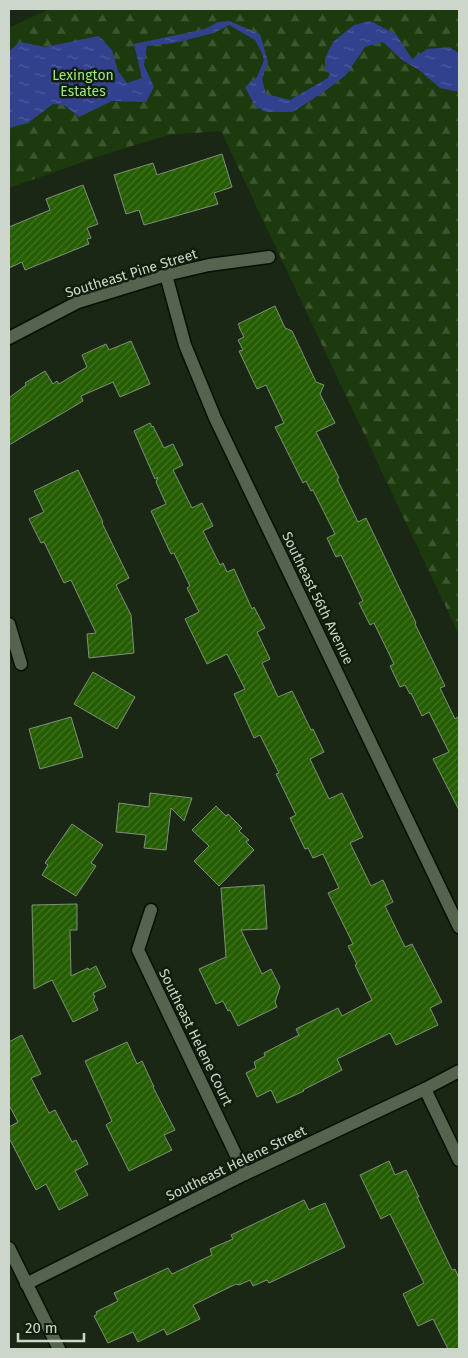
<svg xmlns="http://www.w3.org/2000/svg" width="468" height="1358" viewBox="0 0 468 1358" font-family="'Fira Sans',sans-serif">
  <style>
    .forest { fill: url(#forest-firs) }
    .water { fill: url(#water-ripples) }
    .building { fill: url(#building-hatch); stroke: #80907a }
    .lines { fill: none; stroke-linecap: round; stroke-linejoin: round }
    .minor-casing { stroke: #051002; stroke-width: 15 }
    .minor { stroke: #54644f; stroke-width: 12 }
    .labels { text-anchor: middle; stroke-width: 5; stroke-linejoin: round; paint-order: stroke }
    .park-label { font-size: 14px; fill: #9eea80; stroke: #111e0c }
    .street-label { font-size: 14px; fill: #cdd6ca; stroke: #111e0c }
  </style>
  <defs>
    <pattern id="forest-firs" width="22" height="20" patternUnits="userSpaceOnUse" patternTransform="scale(1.25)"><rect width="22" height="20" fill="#1c3a0e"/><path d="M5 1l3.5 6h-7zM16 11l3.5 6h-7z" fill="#3c5630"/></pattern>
    <pattern id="water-ripples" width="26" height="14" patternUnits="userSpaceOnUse" patternTransform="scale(1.25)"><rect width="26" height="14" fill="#32418e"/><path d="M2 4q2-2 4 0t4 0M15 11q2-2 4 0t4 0" fill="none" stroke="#4e5c9d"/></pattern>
    <pattern id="building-hatch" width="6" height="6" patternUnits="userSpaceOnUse" patternTransform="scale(1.25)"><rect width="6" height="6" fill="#255d01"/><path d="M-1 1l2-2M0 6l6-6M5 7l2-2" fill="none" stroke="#437425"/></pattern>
  </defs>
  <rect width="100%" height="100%" fill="#1a2715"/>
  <!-- forest -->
  <polygon class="forest" points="49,9 459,9 459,635 221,131 168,135 97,157 9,188 9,28"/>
  <!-- water -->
  <polygon class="water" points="229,21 260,34 268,62 262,79 266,94 290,100 328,78 330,73 325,72 325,58 333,42 354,25 370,21 396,34 412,59 427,49 449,47 459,53 459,92 440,88 419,70 402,60 383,42 365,47 346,75 325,91 293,112 266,112 255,106 245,87 257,77 264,60 262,53 255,40 229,25 214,33 174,43 147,46 144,65 154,87 146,102 112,101 79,117 64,105 53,104 28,123 9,128 9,51 20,42 45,47 99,36 112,50 118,71 127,83 142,78 134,44 205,29 218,22"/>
  <!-- building -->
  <g class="building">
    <polygon points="222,154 232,187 214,193 218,204 144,225 139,210 126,214 114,175 153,163 157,175"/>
    <polygon points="83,185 98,224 87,228 91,238 87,239 89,244 25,270 22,262 9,268 9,227 50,210 46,199"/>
    <polygon points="275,306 285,328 292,331 316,382 324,385 320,394 335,423 316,432 339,478 337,479 358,522 366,518 416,623 415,624 445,686 440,688 455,719 459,716 459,810 433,759 449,752 429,712 422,716 411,693 410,694 405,685 400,687 390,666 394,664 374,623 370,625 359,603 363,601 341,555 336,557 327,538 335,534 313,490 311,491 306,481 303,483 275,427 284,423 266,385 257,389 239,351 243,350 238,340 244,337 239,327 240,327 238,324"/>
    <polygon points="131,341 150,384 120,397 113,382 81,396 83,401 9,445 9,398 26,385 25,383 45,371 53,384 57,381 59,384 87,367 82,355 106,344 109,350"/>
    <polygon points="150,423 152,427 153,426 164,448 173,444 183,465 173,470 192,508 202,503 213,526 203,531 220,565 223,563 227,572 234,569 252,609 254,607 265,628 257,632 270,659 262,663 278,697 292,691 311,730 313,729 324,752 310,759 329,799 342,793 363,837 350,843 371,886 383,880 393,902 385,906 405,947 412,944 442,1002 430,1008 438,1025 396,1045 390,1033 337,1059 342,1070 303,1090 304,1091 277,1103 271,1090 257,1097 246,1073 256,1068 254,1062 265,1056 264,1053 299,1035 296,1029 338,1008 342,1016 372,1000 355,965 357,964 348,946 353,944 328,893 339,888 323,854 313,858 308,848 305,849 290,818 296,815 276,774 279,773 260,735 254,738 234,694 245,689 227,654 207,664 185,619 199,612 187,588 190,586 174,553 171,554 151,511 166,504 156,482 158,477 155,479 134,431"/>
    <polygon points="78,470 103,522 102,523 129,578 116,585 131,615 134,653 89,658 87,634 96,633 71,580 64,583 44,542 41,543 29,519 44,512 34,491"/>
    <polygon points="93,672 135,697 117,729 74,704"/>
    <polygon points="71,717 83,757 40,769 29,729"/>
    <polygon points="150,793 192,798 184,821 171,808 166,850 144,848 146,835 116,832 119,803 149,807"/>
    <polygon points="216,806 226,816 228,814 242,828 239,831 249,840 246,842 254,850 219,886 194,861 209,846 192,830"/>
    <polygon points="72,824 103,845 91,863 96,866 76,896 42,875 48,865 45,863"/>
    <polygon points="264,885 267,929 241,930 262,974 271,969 280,987 275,1002 277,1007 238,1026 230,1010 228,1011 223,1001 216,1004 199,969 226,957 221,888"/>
    <polygon points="77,904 77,930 70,930 71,976 88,968 89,970 96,966 106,987 93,993 95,997 93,999 98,1010 73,1022 52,980 34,989 32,905"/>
    <polygon points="22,1035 41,1074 31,1078 49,1113 55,1110 72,1142 76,1140 88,1164 75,1171 88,1195 59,1210 46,1184 36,1190 9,1138 9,1127 18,1122 9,1105 9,1042"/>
    <polygon points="127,1042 137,1064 142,1061 154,1087 153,1087 175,1130 164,1135 172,1150 129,1171 106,1125 112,1121 85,1061"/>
    <polygon points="389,1161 395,1175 406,1170 419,1197 417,1197 452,1270 455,1269 459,1278 459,1349 448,1349 433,1319 418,1326 403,1294 424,1283 390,1214 381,1219 360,1175"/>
    <polygon points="304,1200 309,1210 325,1203 345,1247 269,1283 267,1280 253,1286 250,1280 239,1285 236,1284 193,1305 200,1319 167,1335 164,1329 138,1342 133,1332 108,1343 94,1316 97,1314 96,1312 118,1301 114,1293 168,1268 172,1274 212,1255 210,1249 233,1239 231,1235"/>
  </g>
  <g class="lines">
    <defs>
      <g id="minor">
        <polyline points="166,275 185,345 215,418 459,927"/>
        <polyline points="9,338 78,302 166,275 209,265 269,257"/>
        <polyline points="9,624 21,664"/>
        <polyline points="151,910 138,950 245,1174"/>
        <polyline points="425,1089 459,1160"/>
        <polyline points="9,1248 59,1349"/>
        <polyline points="26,1284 245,1174 425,1089 459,1071"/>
      </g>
    </defs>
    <!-- minor casing -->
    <use href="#minor" class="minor-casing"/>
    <!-- minor -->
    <use href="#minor" class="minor"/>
  </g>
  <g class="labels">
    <!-- park labels -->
    <g class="park-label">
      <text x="83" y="80">Lexington<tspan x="83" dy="16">Estates</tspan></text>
    </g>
    <!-- street labels -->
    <g class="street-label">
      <text transform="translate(131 273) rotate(-17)" y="5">Southeast Pine Street</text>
      <text transform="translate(318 598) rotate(64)" y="5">Southeast 56th Avenue</text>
      <text transform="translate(196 1037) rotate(64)" y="5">Southeast Helene Court</text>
      <text transform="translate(236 1163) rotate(-26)" y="5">Southeast Helene Street</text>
    </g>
  </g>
  <!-- border -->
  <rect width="468" height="1358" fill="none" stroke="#cdd6ca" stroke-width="20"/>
  <!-- scale -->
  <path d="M18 1333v8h66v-8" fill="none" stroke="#cdd6ca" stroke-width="2.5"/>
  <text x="25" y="1333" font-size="15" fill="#cdd6ca" stroke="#111e0c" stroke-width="4" paint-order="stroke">20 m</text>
</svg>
